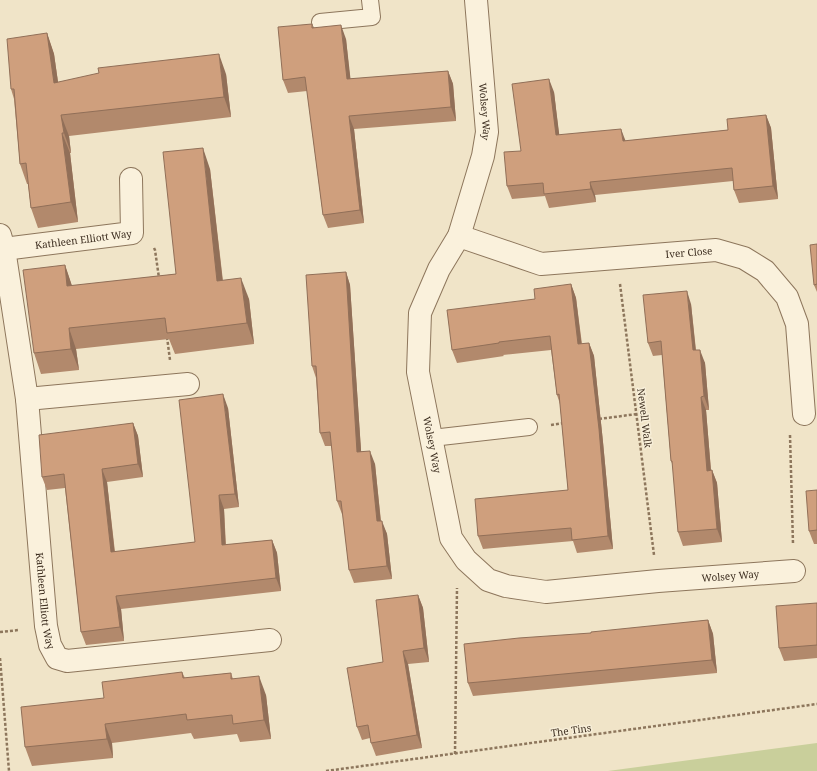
<svg xmlns="http://www.w3.org/2000/svg" width="817" height="771" viewBox="0 0 817 771" font-family="'Noto Serif',serif">
  <style>
    .green { fill: #c9cf9b }
    .lines { fill: none; stroke-linecap: round; stroke-linejoin: round }
    .lane-casing { stroke: #8d765c; stroke-width: 18 }
    .street-casing { stroke: #8d765c; stroke-width: 24 }
    .path { stroke: #8d765c; stroke-width: 2.5; stroke-dasharray: 3 2; stroke-linecap: butt }
    .lane { stroke: #faf1dc; stroke-width: 16 }
    .street { stroke: #faf1dc; stroke-width: 22 }
    .wall { fill: #b2896c }
    .shaded-wall { fill: #916f58 }
    .building { fill: #cf9f7d; stroke: #916f58 }
    .labels { text-anchor: middle; stroke-width: 3; stroke-linejoin: round; paint-order: stroke }
    .street-label { font-size: 10px; fill: #3d2e20; stroke: #f7eed8 }
  </style>
  <rect width="100%" height="100%" fill="#f0e4c8"/>
  <!-- green -->
  <polygon class="green" points="817,743 817,771 608,771"/>
  <g class="lines">
    <defs>
      <g id="lane">
        <polyline points="320,22 372,17 370,0"/>
        <polyline points="432,438 529,427"/>
      </g>
      <g id="street">
        <path id="s1" d="M476,0L487,132L483,156L459,236L439,269L420,313L418,372L451,538L466,560L488,580L506,586L546,592L658,581L794,571"/>
        <path id="s2" d="M0,235L4,249L27,399L46,626L50,645L57,658L67,661L270,640"/>
        <path id="s3" d="M459,236L541,264L716,250L744,258L765,271L787,297L797,324L804,414"/>
        <path id="s4" d="M4,249L132,233L131,179"/>
        <polyline points="27,399 188,384"/>
      </g>
    </defs>
    <!-- lane casing -->
    <use href="#lane" class="lane-casing"/>
    <!-- street casing -->
    <use href="#street" class="street-casing"/>
    <!-- path -->
    <g class="path">
      <polyline points="154,248 155,250 159,278"/>
      <polyline points="620,284 654,555"/>
      <polyline points="167,337 170,360"/>
      <polyline points="599,419 637,414"/>
      <polyline points="551,425 564,423"/>
      <polyline points="790,435 793,544"/>
      <polyline points="0,632 19,630"/>
      <polyline points="0,658 9,771"/>
      <polyline points="455,754 457,588"/>
      <polyline points="326,771 817,704"/>
    </g>
    <!-- lane -->
    <use href="#lane" class="lane"/>
    <!-- street -->
    <use href="#street" class="street"/>
  </g>
  <!-- wall -->
  <g class="wall">
    <polygon points="312,24 313,28 346,39 350,79 448,71 453,84 456,121 354,129 364,223 328,228 323,215 307,91 288,93 283,80"/>
    <polygon points="47,33 54,54 58,82 226,74 231,117 69,136 71,153 70,153 78,222 38,228 31,208 28,184 27,184 20,164 14,99 11,89"/>
    <polygon points="554,92 559,135 626,141 728,130 766,115 771,128 778,199 739,203 734,190 733,181 595,195 596,202 549,208 545,196 512,199 507,186 521,151"/>
    <polygon points="210,169 223,281 249,299 254,344 175,354 169,339 76,349 79,370 41,374 34,353 65,265 72,286 176,274"/>
    <polygon points="817,244 817,292 814,285"/>
    <polygon points="346,272 350,285 361,451 375,464 381,521 387,534 392,579 354,583 349,570 343,514 342,514 337,501 332,446 325,446 320,433 316,378 312,366"/>
    <polygon points="571,284 576,298 582,344 589,343 594,356 603,442 613,549 577,553 573,541 483,549 478,536 568,490 560,404 557,395 551,350 503,355 504,356 457,363 452,350 535,299"/>
    <polygon points="691,304 696,350 705,363 709,410 706,410 711,470 712,470 717,483 722,542 683,546 678,532 673,466 671,461 662,355 653,356 648,343"/>
    <polygon points="228,408 239,507 224,509 226,545 272,540 277,553 281,591 121,609 124,641 86,645 81,632 65,488 47,490 42,477 133,423 138,436 143,477 107,482 115,552 195,542"/>
    <polygon points="817,490 817,544 814,544 809,531"/>
    <polygon points="418,595 423,608 429,662 408,664 422,748 376,756 371,743 370,738 362,740 357,727 383,662"/>
    <polygon points="817,603 817,658 784,661 779,648"/>
    <polygon points="708,620 713,634 717,673 473,696 468,683 591,633"/>
    <polygon points="182,672 185,678 231,673 233,679 266,695 271,739 240,742 237,734 194,739 191,733 112,743 113,758 32,766 25,747 104,698"/>
  </g>
  <!-- shaded-wall -->
  <g class="shaded-wall">
    <polygon points="341,25 346,39 352,92 347,79"/>
    <polygon points="47,33 54,54 61,103 54,83"/>
    <polygon points="219,54 226,74 231,117 224,97"/>
    <polygon points="448,71 453,84 456,121 451,107"/>
    <polygon points="549,79 554,92 561,149 556,135"/>
    <polygon points="61,115 69,136 71,153 64,133"/>
    <polygon points="766,115 771,128 778,199 773,186"/>
    <polygon points="349,116 354,129 364,223 360,210"/>
    <polygon points="621,129 626,142 623,141"/>
    <polygon points="62,133 70,153 78,222 71,202"/>
    <polygon points="203,148 210,169 225,302 217,281"/>
    <polygon points="590,182 595,195 596,202 591,189"/>
    <polygon points="65,265 72,286 67,286"/>
    <polygon points="346,272 350,285 362,465 357,452"/>
    <polygon points="241,278 249,299 254,344 247,323"/>
    <polygon points="571,284 576,298 583,357 578,344"/>
    <polygon points="687,291 691,304 697,363 693,350"/>
    <polygon points="69,328 76,349 79,370 71,349"/>
    <polygon points="589,343 594,356 603,442 613,549 608,536"/>
    <polygon points="700,350 705,363 709,410 704,396"/>
    <polygon points="223,394 228,408 239,507 235,494"/>
    <polygon points="701,397 706,410 712,484 707,471"/>
    <polygon points="133,423 138,436 143,477 138,464"/>
    <polygon points="370,451 375,464 382,534 377,521"/>
    <polygon points="102,469 107,482 116,565 111,552"/>
    <polygon points="712,470 717,483 722,542 717,529"/>
    <polygon points="219,495 224,509 226,558 222,545"/>
    <polygon points="382,521 387,534 392,579 387,566"/>
    <polygon points="272,540 277,553 281,591 276,578"/>
    <polygon points="418,595 423,608 429,662 424,648"/>
    <polygon points="116,596 121,609 124,641 120,627"/>
    <polygon points="708,620 713,634 717,673 712,660"/>
    <polygon points="403,651 408,664 422,748 417,735"/>
    <polygon points="259,676 266,695 271,739 264,720"/>
    <polygon points="105,724 112,743 113,758 107,739"/>
  </g>
  <!-- building -->
  <g class="building">
    <polygon points="312,24 312,28 341,25 347,79 448,71 451,107 349,116 360,210 323,215 305,77 283,80 278,27"/>
    <polygon points="47,33 54,83 99,73 98,68 219,54 224,97 61,115 64,133 62,133 71,202 31,208 26,163 20,164 14,89 11,89 7,39"/>
    <polygon points="549,79 556,135 621,129 623,141 728,130 727,119 766,115 773,186 734,190 732,168 590,182 591,189 544,194 543,183 507,186 504,152 521,151 512,84"/>
    <polygon points="203,148 217,281 241,278 247,323 167,333 165,318 69,328 71,349 34,353 23,270 65,265 67,286 176,274 163,152"/>
    <polygon points="817,244 817,284 814,285 810,245"/>
    <polygon points="346,272 357,452 370,451 377,521 382,521 387,566 349,570 341,501 337,501 330,432 320,433 316,366 312,366 306,275"/>
    <polygon points="571,284 578,344 589,343 599,429 608,536 572,540 571,528 478,536 475,499 568,490 559,394 557,395 550,336 499,342 499,343 452,350 447,310 535,299 534,289"/>
    <polygon points="687,291 693,350 700,350 704,396 701,397 707,471 712,470 717,529 678,532 672,461 671,461 661,341 648,343 643,295"/>
    <polygon points="223,394 235,494 219,495 222,545 272,540 276,578 116,596 120,627 81,632 64,474 42,477 39,435 133,423 138,464 102,469 111,552 195,542 179,400"/>
    <polygon points="817,490 817,530 809,531 806,491"/>
    <polygon points="418,595 424,648 403,651 417,735 371,743 368,725 357,727 347,668 383,662 376,600"/>
    <polygon points="817,603 817,645 779,648 776,606"/>
    <polygon points="708,620 712,660 468,683 464,644 519,638 591,633 591,632"/>
    <polygon points="182,672 183,678 231,673 231,679 259,676 264,720 233,724 232,715 187,720 186,714 105,724 107,739 25,747 21,707 104,698 102,682"/>
  </g>
  <g class="labels">
    <!-- street labels -->
    <g class="street-label">
      <text dy="4" stroke="none"><textPath href="#s1" startOffset="112">Wolsey Way</textPath></text>
      <text dy="4" stroke="none"><textPath href="#s4" startOffset="80">Kathleen Elliott Way</textPath></text>
      <text dy="4" stroke="none"><textPath href="#s3" startOffset="235">Iver Close</textPath></text>
      <text transform="translate(645 418) rotate(83)" y="4">Newell Walk</text>
      <text dy="4" stroke="none"><textPath href="#s1" startOffset="460">Wolsey Way</textPath></text>
      <text dy="4" stroke="none"><textPath href="#s1" startOffset="856">Wolsey Way</textPath></text>
      <text dy="4" stroke="none"><textPath href="#s2" startOffset="369">Kathleen Elliott Way</textPath></text>
      <text transform="translate(571 730) rotate(-8)" y="4">The Tins</text>
    </g>
  </g>
</svg>
